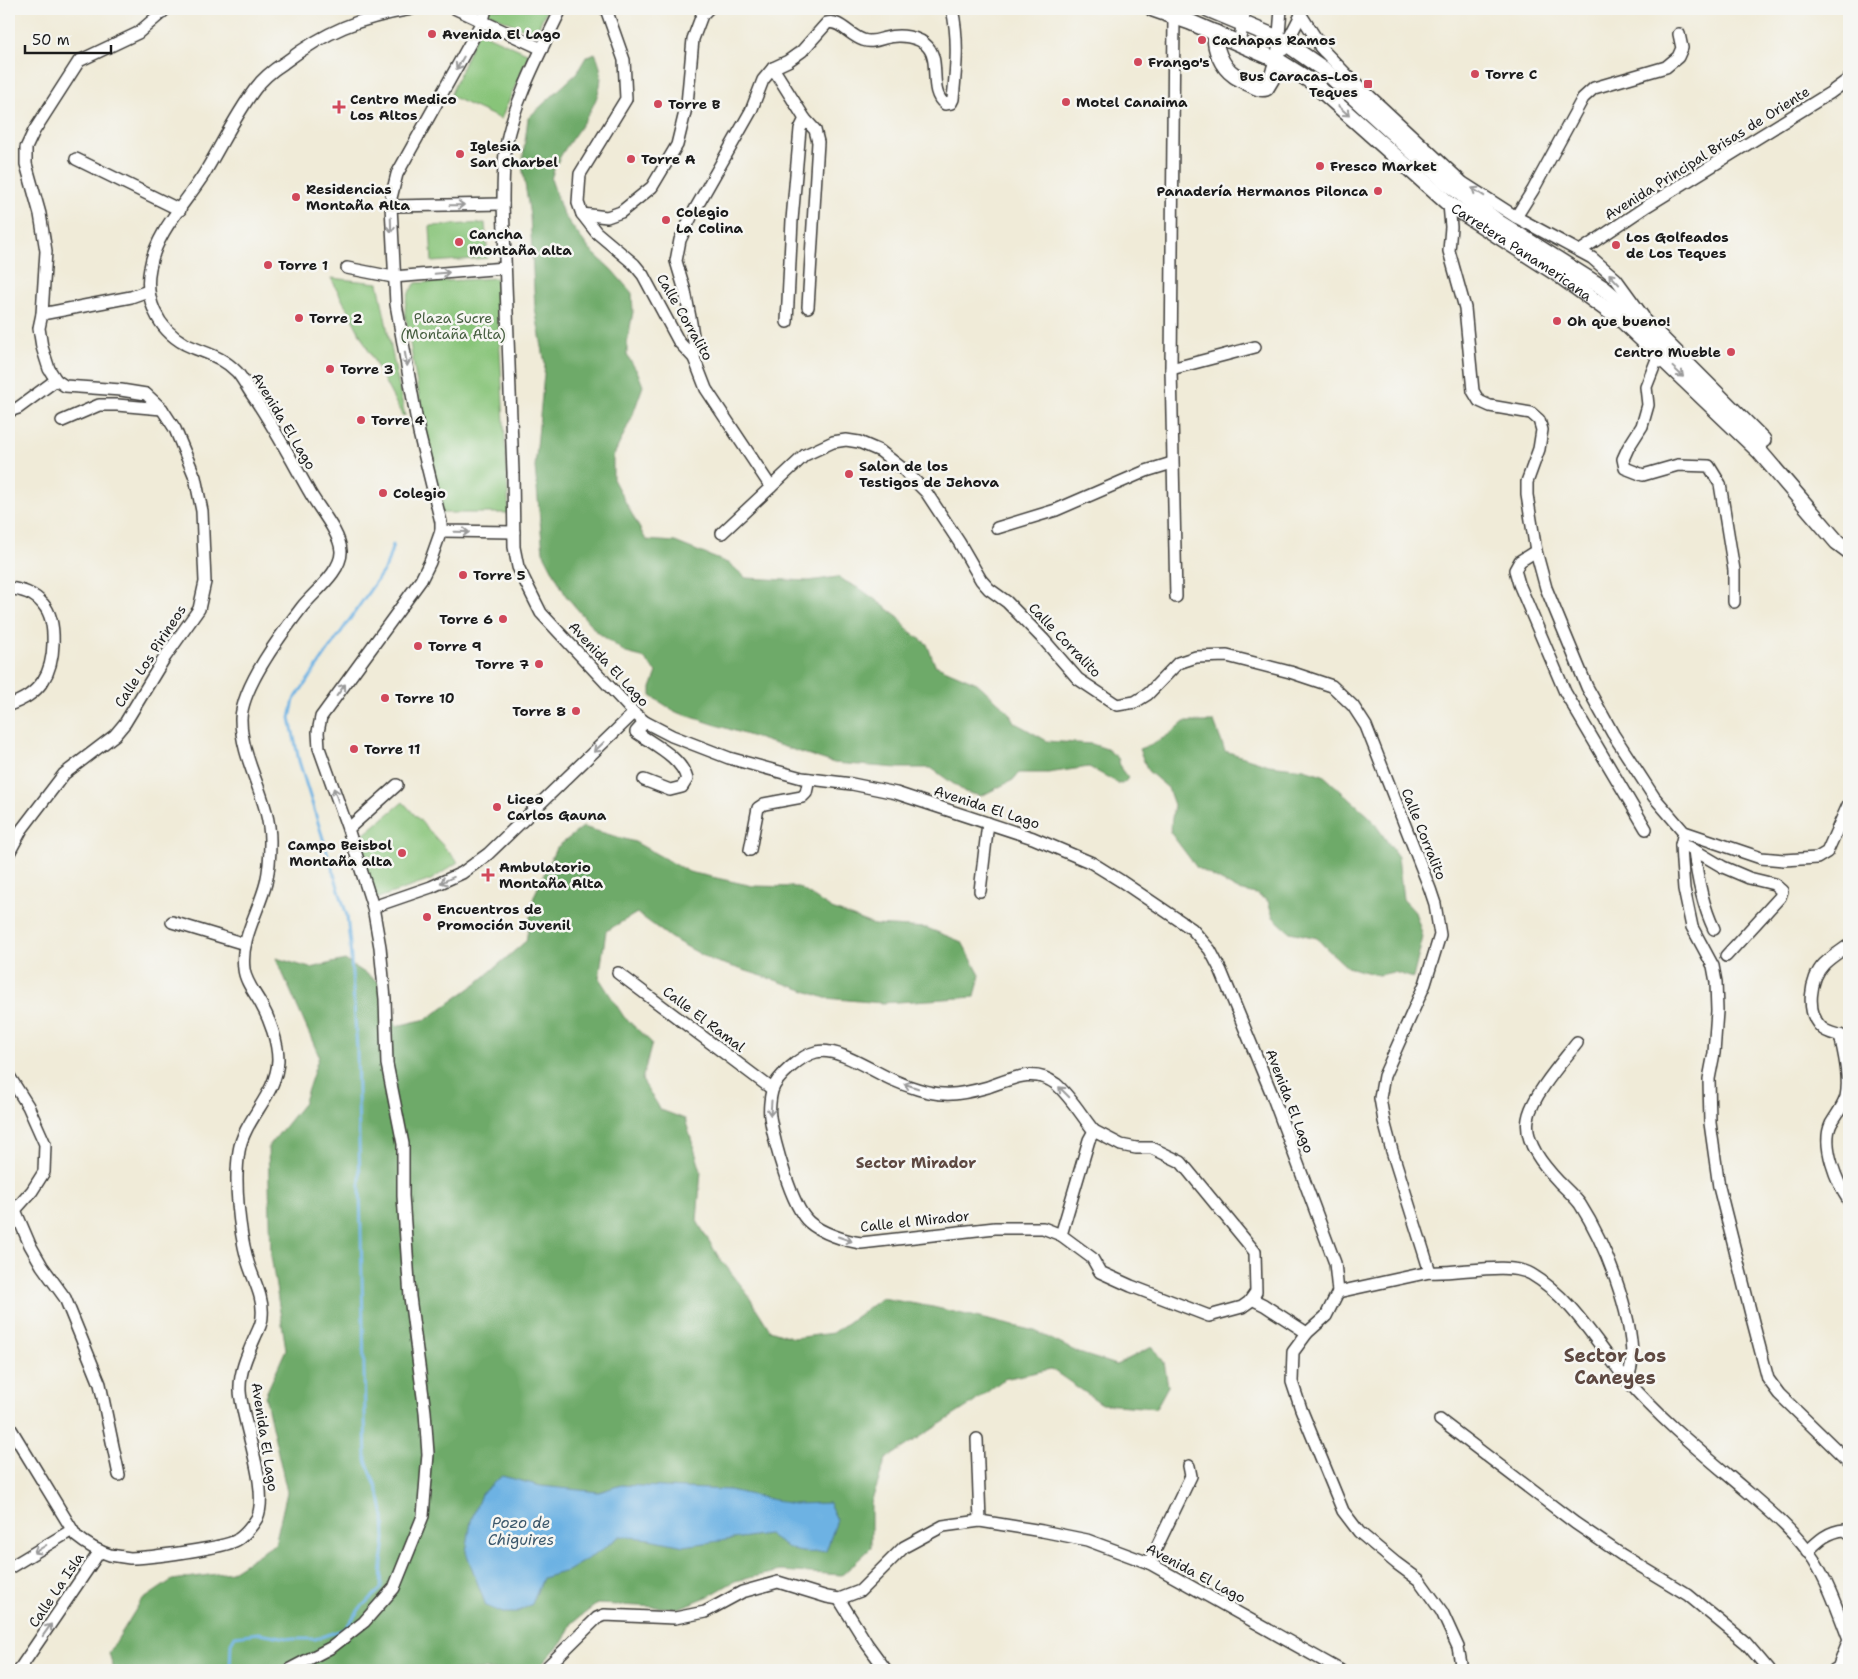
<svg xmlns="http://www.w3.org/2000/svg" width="1858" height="1679" viewBox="0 0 1858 1679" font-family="'Shantell Sans',sans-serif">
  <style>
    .green { fill: #88c479; stroke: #52704a }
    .forest { fill: #6eaa69; stroke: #456342 }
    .water { fill: #6db2e3; stroke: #446780 }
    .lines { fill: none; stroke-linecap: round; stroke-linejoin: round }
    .stream { stroke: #6db2e3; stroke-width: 3 }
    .minor-casing { stroke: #3c3b38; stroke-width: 14 }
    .major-casing { stroke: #3c3b38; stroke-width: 18 }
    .minor { stroke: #fff; stroke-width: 11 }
    .major { stroke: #fff; stroke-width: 15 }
    .oneway { stroke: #999 }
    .poi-dot { fill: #d1495b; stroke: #f6f6f2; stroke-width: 2 }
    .labels { text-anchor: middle; stroke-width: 5; stroke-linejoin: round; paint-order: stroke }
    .poi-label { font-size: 14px; font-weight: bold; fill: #1c1c1c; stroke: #f6f6f2; text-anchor: start }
    .street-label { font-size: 14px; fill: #1c1c1c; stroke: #f6f6f2 }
    .park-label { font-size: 14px; fill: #475f41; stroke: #f6f6f2 }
    .neighbourhood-label { font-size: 15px; font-weight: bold; fill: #5e4942; stroke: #f6f6f2 }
    .water-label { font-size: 15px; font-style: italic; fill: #3c586c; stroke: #f6f6f2 }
    .district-label { font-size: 19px; font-weight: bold; fill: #5e4942; stroke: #f6f6f2 }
  </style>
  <rect width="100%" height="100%" fill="#f6f6f2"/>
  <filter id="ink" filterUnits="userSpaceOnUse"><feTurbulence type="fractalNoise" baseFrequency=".02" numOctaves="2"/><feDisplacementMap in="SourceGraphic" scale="10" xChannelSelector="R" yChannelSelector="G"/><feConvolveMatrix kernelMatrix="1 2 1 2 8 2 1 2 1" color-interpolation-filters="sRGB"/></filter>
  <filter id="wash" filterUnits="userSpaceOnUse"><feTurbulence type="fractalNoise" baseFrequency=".0096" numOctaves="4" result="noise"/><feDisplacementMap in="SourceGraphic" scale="20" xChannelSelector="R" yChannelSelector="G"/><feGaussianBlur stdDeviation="1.12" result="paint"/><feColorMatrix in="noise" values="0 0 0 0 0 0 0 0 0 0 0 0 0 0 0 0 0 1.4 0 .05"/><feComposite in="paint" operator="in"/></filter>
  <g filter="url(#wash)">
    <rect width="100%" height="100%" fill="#f0ebd8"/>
    <!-- green -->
    <g class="green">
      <polygon points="489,9 547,9 535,34 488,13"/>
      <polygon points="478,31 529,54 501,119 450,96"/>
      <polygon points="485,223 488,258 432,262 430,226"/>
      <polygon points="331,278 378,283 405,416 402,415"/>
      <path d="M496,278L509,513H439L405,314C405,301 407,293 416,283Z"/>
      <polygon points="403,802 458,862 431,880 372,900 352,844"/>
    </g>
    <!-- forest -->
    <g class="forest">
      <path d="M595,53C616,94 575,128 558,161C555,166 553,173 551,179L563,214L590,250L611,269L632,293L633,312L627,343V355L638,373L643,386L632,417L613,457V479L646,540L675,542L730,564L746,578L809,581L837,577L862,590L899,617L908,630L927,644L935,665L977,683L1008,711L1014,722L1047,741L1092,744L1107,749L1118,758L1121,769L1128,778L1124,783H1118L1089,767L1048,773H1019L1013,780L981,796L965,792L931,768H897L834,763L676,712L651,696V688L657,672L642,657L626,653L596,631L566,596L543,552L535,467L545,364L535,308L530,216L522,165L528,118L576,74L586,57Z"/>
      <path d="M1184,722H1214L1225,751L1269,765L1304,769L1323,775L1371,818L1398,857L1403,899L1415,912L1423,937L1413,978L1394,972L1378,975L1347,967L1325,947L1317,938L1290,932L1286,929L1273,917L1268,901L1256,894L1238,890L1197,868L1170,832L1174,805L1168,788L1148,771L1139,749C1157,743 1170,735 1184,722Z"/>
      <polygon points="583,827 635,842 689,872 753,886 798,887 832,909 874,925 927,928 962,942 980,975 975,997 882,1003 825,998 775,980 711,960 671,938 637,913 606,931 599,978 624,1017 652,1043 642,1080 661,1110 685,1119 701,1171 697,1221 718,1256 744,1289 770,1330 794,1338 833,1333 882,1298 933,1307 1035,1331 1079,1353 1116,1365 1152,1347 1164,1362 1168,1386 1156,1408 1102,1404 1051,1369 1004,1379 973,1403 886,1459 871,1503 871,1548 842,1575 781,1571 735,1581 709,1596 679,1608 597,1604 572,1623 563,1641 543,1663 533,1670 114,1670 109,1653 141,1601 172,1580 231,1572 275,1544 287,1492 265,1396 286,1349 271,1256 268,1147 303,1104 319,1056 276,958 310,968 345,960 386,987 396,1026 427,1019 477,983 526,941 534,896 556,848"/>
    </g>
    <!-- water -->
    <path class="water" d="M502,1476L541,1486L599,1492L621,1485L729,1490L793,1504L829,1503L837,1520L826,1551C798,1555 790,1551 768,1534L684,1546L650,1539L620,1536L596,1554L567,1571L543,1578L532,1604L516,1613H503L486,1606L466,1552L471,1521L481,1494Z"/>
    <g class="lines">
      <!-- stream -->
      <polyline class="stream" points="230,1670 231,1643 235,1636 259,1633 293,1639 315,1639 345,1629 361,1607 381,1589 382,1563 385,1539 384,1517 380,1497 366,1460 357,1049 350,944 347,916 299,761 290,718 294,700 386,567 393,545"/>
    </g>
  </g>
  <g filter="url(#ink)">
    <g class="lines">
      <defs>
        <g id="minor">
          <polyline points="456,9 542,49"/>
          <polyline points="486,9 483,20 397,174 391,198 391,206 396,304 419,433 441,522 441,531 514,532"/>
          <path d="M561,9C542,49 513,103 506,146C503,165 503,184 503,204L513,472L514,547L518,567L541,613L634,713L645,722L672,736L729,758L802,778L852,784L896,793L1033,838L1092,863L1121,881L1192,929L1210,950L1221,971L1271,1092L1335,1263L1338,1292L1326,1316L1307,1333L1293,1352L1292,1382L1301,1409L1343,1511L1359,1532L1396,1563L1419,1580L1442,1612L1458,1647L1462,1670"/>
          <polyline points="606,9 624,60 626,99 580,174 578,203 582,214 596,232 634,264 643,275 679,342 694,358 706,389 771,487 805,455 833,442 846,440 859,442 880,451 903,469 926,492 959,542 981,580 989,589 1007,602 1044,640 1078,679 1117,705 1135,702 1148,694 1178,663 1196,657 1227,656 1290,672 1332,686 1353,706 1366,726 1430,889 1435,904 1440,935 1425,984 1384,1076 1380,1098 1384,1121 1392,1151 1430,1272"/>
          <polyline points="1300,9 1301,15 1324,51"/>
          <polyline points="1174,16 1171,369 1176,597"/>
          <polyline points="1239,44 1245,9"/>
          <polyline points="1320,47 1349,77 1463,183 1516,217 1592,258 1616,279 1643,316"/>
          <polyline points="1283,50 1301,15"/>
          <polyline points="1277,60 1281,9"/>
          <polyline points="773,68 805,119 815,130 818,142 808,307"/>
          <polyline points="76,159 180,210"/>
          <polyline points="1449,204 1451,227 1449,251 1465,308 1473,391 1479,401 1490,406 1531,413 1539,420 1542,430 1539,449 1527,482 1527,495 1536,551 1546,588 1587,687 1613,734 1654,797 1684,832 1761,858 1784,860 1817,858 1827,852 1849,803"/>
          <polyline points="391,206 503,204"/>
          <polyline points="582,214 607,217 621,212 652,187 677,145 687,104 693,39 702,15 708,9"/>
          <polyline points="1516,217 1533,190 1583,98 1594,88 1666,67 1678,57 1682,48 1679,34"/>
          <polyline points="1580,251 1647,206 1830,93 1849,79"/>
          <polyline points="347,268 393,277 505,268"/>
          <polyline points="42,314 131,297 148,291"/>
          <polyline points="787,322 792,220 800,129 805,119"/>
          <polyline points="1659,354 1646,387 1648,405 1642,426 1628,448 1623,459 1625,468 1643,475 1678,465 1709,466 1720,484 1734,570 1734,602"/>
          <path d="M694,358L695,348L691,323L685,291L676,261L680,240L693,213L751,111L763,80L773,68L788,61L802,51L827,23C839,19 850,36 863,40C871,43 878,40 885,38C899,34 919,36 928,47C941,62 928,92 945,104L951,103L953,99C956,69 959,39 952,9"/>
          <polyline points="1171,369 1255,347"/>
          <polyline points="9,411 18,408 56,380"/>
          <polyline points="62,421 99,405 117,405 162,409"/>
          <polyline points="997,528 1056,510 1146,471 1172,463"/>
          <polyline points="441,531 430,562 421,580 321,717 318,732 319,748 348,829 373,907 431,887 462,873 488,854 634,713"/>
          <polyline points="722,533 771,487"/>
          <polyline points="1536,551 1520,561 1515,570 1519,584 1565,692 1646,829"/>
          <path d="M9,588C22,590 34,593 43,604C58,621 55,663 43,681C34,694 23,700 9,705"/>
          <path d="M644,780L670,790L682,787L687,779C681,757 654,745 636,732L645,722"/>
          <polyline points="348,829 397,785"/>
          <polyline points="1684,832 1681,845 1682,862 1684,889 1692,927 1713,966 1716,982 1717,1011 1714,1053 1709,1079 1710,1123 1719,1187 1753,1322 1768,1379 1779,1394 1849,1462"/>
          <polyline points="1681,845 1689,847 1723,867 1749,878 1774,884 1782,891 1780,897 1726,956"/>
          <polyline points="750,850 758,808 764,804 802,797 806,793 809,779"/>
          <path d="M1694,850C1697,877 1702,904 1714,929"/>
          <polyline points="9,853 22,829 64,774 115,735 125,723 165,657 199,609 205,582 202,511 195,477 175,429 162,409 146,394 121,390 65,386 56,380 49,369 42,347 39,328 42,314 46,251 40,214 26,164 26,148 34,131 79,61 138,33 166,9"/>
          <polyline points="980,891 988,823"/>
          <polyline points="172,922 245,944"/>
          <polyline points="618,973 772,1089"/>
          <path d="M1840,1035C1844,1054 1850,1077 1846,1097C1843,1107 1836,1115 1831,1124C1821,1145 1837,1183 1849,1201"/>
          <path d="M1846,1038C1839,1034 1828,1034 1822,1028C1805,1013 1810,978 1824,964C1831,957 1841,951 1849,945"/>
          <path d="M1577,1043C1562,1062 1532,1096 1528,1119C1524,1143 1544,1166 1559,1182C1566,1189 1574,1196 1580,1204C1605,1243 1632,1312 1632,1358C1632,1366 1629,1373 1628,1381"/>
          <polyline points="9,1076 28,1106 45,1144 44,1172 32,1191 15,1210 9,1211"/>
          <polygon points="1094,1131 1121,1145 1136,1148 1152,1148 1181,1162 1255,1252 1256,1292 1249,1302 1242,1307 1209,1316 1131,1286 1100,1272 1092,1258 1061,1235 1089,1140"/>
          <polyline points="15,1210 30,1245 42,1266 65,1298 100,1384 119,1475"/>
          <path d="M1061,1235L1043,1228H995L861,1243C846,1241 821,1233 809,1222C791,1206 774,1141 770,1117C769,1110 770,1098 772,1091C776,1077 802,1055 816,1052C839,1047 873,1072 893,1080C906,1086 930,1094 944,1094C958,1095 974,1091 988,1087C1011,1079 1034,1067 1056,1084C1071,1097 1081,1115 1094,1131"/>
          <path d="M1338,1292L1430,1272C1458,1274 1508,1261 1531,1274C1572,1298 1597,1344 1627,1380C1663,1422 1707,1457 1749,1493C1772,1513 1797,1534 1814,1560C1829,1584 1839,1614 1849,1640L1838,1668L1834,1670"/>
          <polyline points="1252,1299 1264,1305 1307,1333"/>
          <polyline points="1440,1420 1575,1523 1622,1555 1688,1595 1746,1643 1769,1670"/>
          <path d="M9,1426L76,1536C87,1545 97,1551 110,1555C117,1556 123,1557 130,1558C147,1558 225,1548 237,1540C244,1536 253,1525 257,1518C270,1490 242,1423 240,1391C239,1372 248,1353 256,1335C259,1328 262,1324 262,1316C264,1296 252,1278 247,1259C239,1229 234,1181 239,1151C244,1119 277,1095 278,1060C278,1042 270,1020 261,1004C255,993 245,981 244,969C240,939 259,911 266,883C269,870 270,856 270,843C271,799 241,763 241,719C242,686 282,633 302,607C314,592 342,571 341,551C340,532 318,508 309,491C291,459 274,427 253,396C248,389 243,379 237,372C221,355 203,353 185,344C157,329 144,298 150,268C156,232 185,204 204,174C221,146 235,116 255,89C263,78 273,70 284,63C326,31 359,18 411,9"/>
          <polyline points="977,1439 980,1521"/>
          <path d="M1807,1552C1818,1541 1828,1531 1845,1530L1849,1533"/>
          <polyline points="1149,1563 1191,1476 1189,1466"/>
          <polyline points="9,1568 72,1530"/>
          <polyline points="839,1599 867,1644 886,1670"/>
          <polyline points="19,1670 100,1551"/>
          <polyline points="288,1670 332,1647 364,1622 394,1588 423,1516 428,1454 425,1412 410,1297 403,1196 403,1144 387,1064 385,999 380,947 373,907"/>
          <polyline points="544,1670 597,1618 604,1615 675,1618 705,1612 742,1592 778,1582 827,1597 839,1599 860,1591 904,1547 943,1526 980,1521 1042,1531 1087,1540 1149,1563 1340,1670"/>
        </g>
        <g id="major">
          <path id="s1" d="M1153,9L1190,22L1277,60L1312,82L1449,204L1559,275L1624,322L1759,451L1837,542L1849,551"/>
          <polyline points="1208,9 1280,39 1323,69 1446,182 1498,222 1603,288 1633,313 1654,331 1763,440"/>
          <path d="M1216,33C1213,47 1222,67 1234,75C1238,78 1243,80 1248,83C1255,86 1259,90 1266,88L1272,78L1277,60"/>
        </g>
      </defs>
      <!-- minor casing -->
      <use href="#minor" class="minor-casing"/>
      <!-- major casing -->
      <use href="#major" class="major-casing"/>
      <!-- minor -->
      <use href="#minor" class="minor"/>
      <!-- major -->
      <use href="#major" class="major"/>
    </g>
    <!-- one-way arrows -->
    <defs><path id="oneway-shaft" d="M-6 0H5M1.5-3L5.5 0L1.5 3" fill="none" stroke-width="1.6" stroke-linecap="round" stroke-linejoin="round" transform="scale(1.25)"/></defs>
    <g class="oneway">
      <use href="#oneway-shaft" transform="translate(460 63) rotate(120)"/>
      <use href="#oneway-shaft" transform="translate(1344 111) rotate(42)"/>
      <use href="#oneway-shaft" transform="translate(1478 192) rotate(-147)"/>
      <use href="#oneway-shaft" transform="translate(457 205) rotate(-1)"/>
      <use href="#oneway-shaft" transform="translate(391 225) rotate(88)"/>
      <use href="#oneway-shaft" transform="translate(442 273) rotate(-5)"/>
      <use href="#oneway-shaft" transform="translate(1614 279) rotate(-133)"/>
      <use href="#oneway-shaft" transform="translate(406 359) rotate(80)"/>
      <use href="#oneway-shaft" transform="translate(1678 372) rotate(43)"/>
      <use href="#oneway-shaft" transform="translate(462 532) rotate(1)"/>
      <use href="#oneway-shaft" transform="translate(341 690) rotate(-54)"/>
      <use href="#oneway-shaft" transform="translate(599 747) rotate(136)"/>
      <use href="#oneway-shaft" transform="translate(336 795) rotate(-109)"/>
      <use href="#oneway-shaft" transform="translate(447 880) rotate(156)"/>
      <use href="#oneway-shaft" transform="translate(911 1086) rotate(-162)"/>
      <use href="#oneway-shaft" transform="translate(1064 1092) rotate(-135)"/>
      <use href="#oneway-shaft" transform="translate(771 1108) rotate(94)"/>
      <use href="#oneway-shaft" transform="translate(845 1239) rotate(19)"/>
      <use href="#oneway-shaft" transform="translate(40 1549) rotate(148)"/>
      <use href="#oneway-shaft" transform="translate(47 1630) rotate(-55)"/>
    </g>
  </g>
  <!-- markers -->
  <g class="poi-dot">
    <circle cx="432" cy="34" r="5"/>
    <circle cx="1202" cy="40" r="5"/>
    <circle cx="1138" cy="62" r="5"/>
    <circle cx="1475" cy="74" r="5"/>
    <rect x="1363" y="79" width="10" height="10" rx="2.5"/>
    <circle cx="1066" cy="102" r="5"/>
    <circle cx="658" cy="104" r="5"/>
    <path d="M336.5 99.5h5v5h5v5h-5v5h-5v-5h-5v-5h5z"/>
    <circle cx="460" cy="154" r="5"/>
    <circle cx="631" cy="159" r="5"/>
    <circle cx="1320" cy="166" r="5"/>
    <circle cx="1378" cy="191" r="5"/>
    <circle cx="296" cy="197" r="5"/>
    <circle cx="666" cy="220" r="5"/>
    <circle cx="459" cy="242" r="5"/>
    <circle cx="1616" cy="245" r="5"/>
    <circle cx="268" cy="265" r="5"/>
    <circle cx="299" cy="318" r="5"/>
    <circle cx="1557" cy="321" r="5"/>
    <circle cx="1731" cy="352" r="5"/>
    <circle cx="330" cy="369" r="5"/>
    <circle cx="361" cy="420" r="5"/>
    <circle cx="849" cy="474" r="5"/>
    <circle cx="383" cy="493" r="5"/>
    <circle cx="463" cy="575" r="5"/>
    <circle cx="503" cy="619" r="5"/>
    <circle cx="418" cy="646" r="5"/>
    <circle cx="539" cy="664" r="5"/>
    <circle cx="385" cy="698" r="5"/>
    <circle cx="576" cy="711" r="5"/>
    <circle cx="354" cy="749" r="5"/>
    <circle cx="497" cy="807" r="5"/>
    <circle cx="402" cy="853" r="5"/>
    <path d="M485.5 867.5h5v5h5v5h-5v5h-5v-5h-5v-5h5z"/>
    <circle cx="427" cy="917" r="5"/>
  </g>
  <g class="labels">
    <!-- poi labels -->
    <g class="poi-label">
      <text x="442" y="39">Avenida El Lago</text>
      <text x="1212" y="45">Cachapas Ramos</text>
      <text x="1148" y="67">Frango's</text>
      <text x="1485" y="79">Torre C</text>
      <text x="1358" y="81" text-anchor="end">Bus Caracas-Los<tspan x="1358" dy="16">Teques</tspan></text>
      <text x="350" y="104">Centro Medico<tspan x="350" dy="16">Los Altos</tspan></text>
      <text x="1076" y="107">Motel Canaima</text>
      <text x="668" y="109">Torre B</text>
      <text x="470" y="151">Iglesia<tspan x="470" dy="16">San Charbel</tspan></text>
      <text x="641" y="164">Torre A</text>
      <text x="1330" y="171">Fresco Market</text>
      <text x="306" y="194">Residencias<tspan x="306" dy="16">Montaña Alta</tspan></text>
      <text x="1368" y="196" text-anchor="end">Panadería Hermanos Pilonca</text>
      <text x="676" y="217">Colegio<tspan x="676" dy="16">La Colina</tspan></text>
      <text x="469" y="239">Cancha<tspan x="469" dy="16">Montaña alta</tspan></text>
      <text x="1626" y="242">Los Golfeados<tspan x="1626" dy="16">de Los Teques</tspan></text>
      <text x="278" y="270">Torre 1</text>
      <text x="309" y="323">Torre 2</text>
      <text x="1567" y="326">Oh que bueno!</text>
      <text x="1721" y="357" text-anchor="end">Centro Mueble</text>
      <text x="340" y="374">Torre 3</text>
      <text x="371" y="425">Torre 4</text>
      <text x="859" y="471">Salon de los<tspan x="859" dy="16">Testigos de Jehova</tspan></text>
      <text x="393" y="498">Colegio</text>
      <text x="473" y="580">Torre 5</text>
      <text x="493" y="624" text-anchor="end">Torre 6</text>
      <text x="428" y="651">Torre 9</text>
      <text x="529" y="669" text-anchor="end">Torre 7</text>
      <text x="395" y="703">Torre 10</text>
      <text x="566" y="716" text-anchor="end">Torre 8</text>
      <text x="364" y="754">Torre 11</text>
      <text x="507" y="804">Liceo<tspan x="507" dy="16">Carlos Gauna</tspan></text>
      <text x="392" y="850" text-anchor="end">Campo Beisbol<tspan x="392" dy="16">Montaña alta</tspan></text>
      <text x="499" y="872">Ambulatorio<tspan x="499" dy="16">Montaña Alta</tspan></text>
      <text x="437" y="914">Encuentros de<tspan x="437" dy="16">Promoción Juvenil</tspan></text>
    </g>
    <!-- street labels -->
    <g class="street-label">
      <text transform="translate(1707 153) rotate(-32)" y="5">Avenida Principal Brisas de Oriente</text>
      <text dy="5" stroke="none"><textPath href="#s1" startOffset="446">Carretera Panamericana</textPath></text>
      <text transform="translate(685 317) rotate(60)" y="5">Calle Corralito</text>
      <text transform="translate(284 421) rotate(59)" y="5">Avenida El Lago</text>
      <text transform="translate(1065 640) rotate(46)" y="5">Calle Corralito</text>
      <text transform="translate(150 656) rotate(-57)" y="5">Calle Los Pirineos</text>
      <text transform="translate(609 664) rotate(47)" y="5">Avenida El Lago</text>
      <text transform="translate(987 807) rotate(18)" y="5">Avenida El Lago</text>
      <text transform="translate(1424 834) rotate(68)" y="5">Calle Corralito</text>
      <text transform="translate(704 1019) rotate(37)" y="5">Calle El Ramal</text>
      <text transform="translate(1290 1101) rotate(69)" y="5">Avenida El Lago</text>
      <text transform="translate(915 1221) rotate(-6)" y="5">Calle el Mirador</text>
      <text transform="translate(265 1437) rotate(81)" y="5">Avenida El Lago</text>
      <text transform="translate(1196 1573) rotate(28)" y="5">Avenida El Lago</text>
      <text transform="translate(56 1590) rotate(-56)" y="5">Calle La Isla</text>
    </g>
    <!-- park labels -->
    <g class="park-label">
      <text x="453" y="323">Plaza Sucre<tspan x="453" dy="16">(Montaña Alta)</tspan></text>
    </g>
    <!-- neighbourhood labels -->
    <g class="neighbourhood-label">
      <text x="916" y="1168">Sector Mirador</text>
    </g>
    <!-- water labels -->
    <g class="water-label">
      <text x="521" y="1528">Pozo de<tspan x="521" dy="17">Chiguires</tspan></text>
    </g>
    <!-- district labels -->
    <g class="district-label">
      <text x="1615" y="1362">Sector Los<tspan x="1615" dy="22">Caneyes</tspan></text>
    </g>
  </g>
  <!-- margin -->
  <rect width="1858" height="1679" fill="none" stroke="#f6f6f2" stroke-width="30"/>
  <!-- scale -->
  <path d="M25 45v8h86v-8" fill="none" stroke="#1c1c1c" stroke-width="2.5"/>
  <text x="32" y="45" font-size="15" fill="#1c1c1c" stroke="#f6f6f2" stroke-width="4" paint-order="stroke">50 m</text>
</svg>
